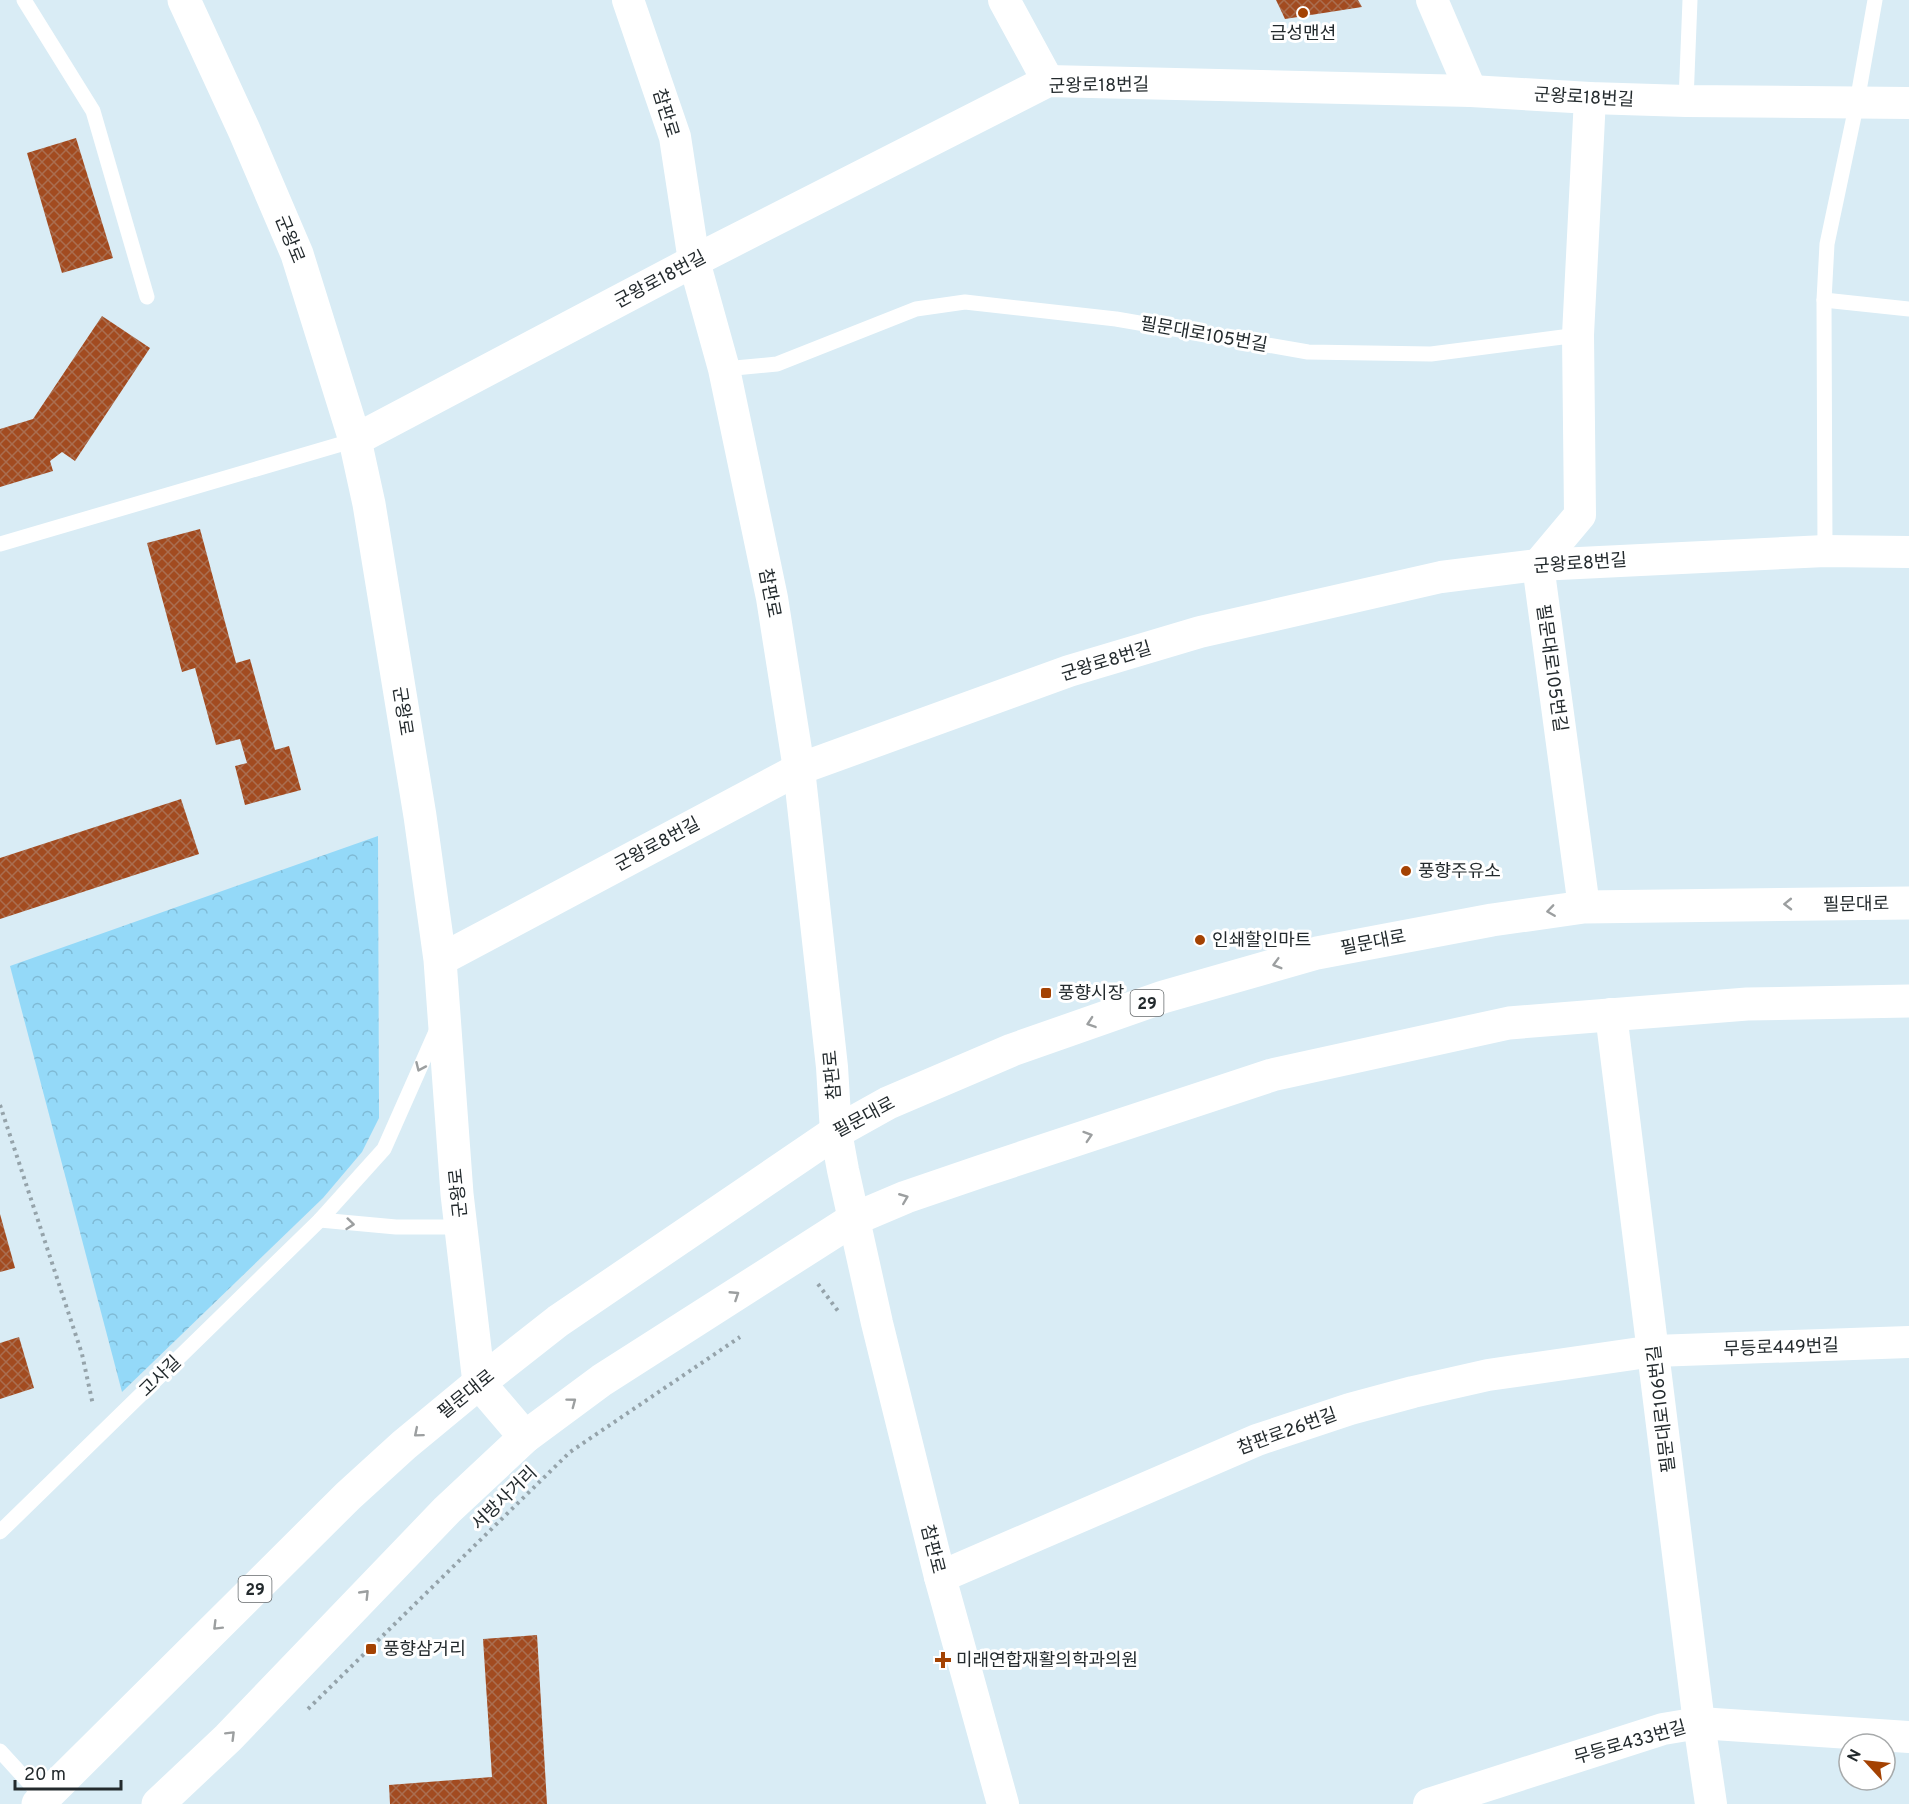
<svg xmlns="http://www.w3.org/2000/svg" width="1909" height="1804" viewBox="0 0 1909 1804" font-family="Overpass,'Noto Sans KR',sans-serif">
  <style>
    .forest { fill: url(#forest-crowns) }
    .building { fill: url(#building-cross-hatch) }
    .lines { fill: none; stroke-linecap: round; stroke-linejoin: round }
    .path { stroke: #95a3aa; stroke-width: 4; stroke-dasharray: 3 4.5; stroke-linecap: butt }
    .lane { stroke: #fff; stroke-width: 15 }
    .street { stroke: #fff; stroke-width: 32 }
    .secondary { stroke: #fff; stroke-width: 33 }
    .primary { stroke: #fff; stroke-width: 33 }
    .oneway { stroke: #9c9fa0 }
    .poi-dot { fill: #a44202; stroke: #fff; stroke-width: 2 }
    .labels { text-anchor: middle; stroke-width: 6; stroke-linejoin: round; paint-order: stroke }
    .shield { fill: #fff; stroke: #656a6c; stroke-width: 1.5 }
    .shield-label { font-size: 16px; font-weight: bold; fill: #232a2d }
    .poi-label { font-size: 18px; fill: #232a2d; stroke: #fff; text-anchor: start }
    .street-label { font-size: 18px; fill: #232a2d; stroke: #fff }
  </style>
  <defs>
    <pattern id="forest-crowns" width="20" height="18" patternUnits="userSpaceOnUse" patternTransform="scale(1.5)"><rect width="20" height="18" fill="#94d9f8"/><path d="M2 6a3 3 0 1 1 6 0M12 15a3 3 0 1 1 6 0" fill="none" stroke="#7fbad5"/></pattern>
    <pattern id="building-cross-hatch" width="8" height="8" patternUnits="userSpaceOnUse" patternTransform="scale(1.5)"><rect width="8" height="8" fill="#a24b20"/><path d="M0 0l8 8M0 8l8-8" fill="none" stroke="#aa6e50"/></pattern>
  </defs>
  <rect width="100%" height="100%" fill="#d9ecf5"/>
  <!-- forest -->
  <polygon class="forest" points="378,836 379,1118 362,1152 323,1198 122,1392 10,966"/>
  <!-- building -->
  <g class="building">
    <polygon points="1276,0 1358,0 1362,7 1285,19"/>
    <polygon points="76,138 113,258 62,273 27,153"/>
    <polygon points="102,316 150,348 75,461 62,452 50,461 53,471 0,487 0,429 33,419"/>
    <polygon points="200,529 236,663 250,659 275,750 289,746 301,790 245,805 235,766 247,763 240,739 216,745 195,668 182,672 147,543"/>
    <polygon points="181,799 199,854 0,919 0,858"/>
    <polygon points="0,1214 15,1268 0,1272"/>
    <polygon points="19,1337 34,1388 0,1399 0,1343"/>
    <polygon points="537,1635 547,1804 390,1804 389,1785 492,1777 483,1639"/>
  </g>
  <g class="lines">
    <!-- path -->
    <g class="path">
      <polyline points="0,1105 82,1354 93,1405"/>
      <polyline points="818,1284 838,1311"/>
      <polyline points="308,1709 570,1452 740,1337"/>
    </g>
    <!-- lane -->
    <g class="lane">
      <polyline points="24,0 93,111 147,297"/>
      <polyline points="1686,101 1690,0"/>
      <polyline points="1824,300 1909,309"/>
      <polyline points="724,369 777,364 916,309 965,302 1116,319 1308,352 1431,354 1578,335"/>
      <polyline points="0,544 355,440"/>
      <polyline points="1825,551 1824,300 1827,244 1857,102 1875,0"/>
      <polyline points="438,1027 384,1149 320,1220 396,1227 461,1227"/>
      <polyline points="0,1532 320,1220"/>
      <polyline points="0,1751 43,1798"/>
    </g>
    <!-- street -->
    <g class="street">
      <polyline points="628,0 675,137 694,261 724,369 772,598 799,769 832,1067 836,1132 843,1170 877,1323 940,1577 1003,1804"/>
      <polyline points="1004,0 1048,81"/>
      <polyline points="1432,0 1471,91"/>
      <polyline points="355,440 694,261 1048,81 1471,91 1590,98 1686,101 1909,103"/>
      <polyline points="1584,907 1538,565 1580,515 1578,335 1590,98"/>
      <polyline points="440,960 799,769 1069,671 1200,632 1441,577 1538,565 1825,551 1909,552"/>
      <polyline points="1611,1014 1699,1723 1711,1804"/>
      <polyline points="940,1577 1257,1440 1350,1409 1413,1392 1488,1375 1654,1351 1909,1342"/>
      <polyline points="1429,1804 1663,1729 1699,1723 1909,1737"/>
    </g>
    <!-- secondary -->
    <polyline class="secondary" points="184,0 244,130 297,254 355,440 369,504 420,816 440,960 457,1194 479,1383 525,1437"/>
    <!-- primary -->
    <g class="primary">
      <polyline points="38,1804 348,1496 404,1445 479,1383 558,1321 836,1132 888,1103 1012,1050 1163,997 1317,953 1492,920 1584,907 1909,903"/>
      <polyline points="158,1804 228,1738 447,1510 525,1437 602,1380 854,1219 906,1197 982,1171 1272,1075 1509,1023 1747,1004 1909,1001"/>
    </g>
  </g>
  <!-- one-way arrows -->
  <defs><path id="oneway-chevron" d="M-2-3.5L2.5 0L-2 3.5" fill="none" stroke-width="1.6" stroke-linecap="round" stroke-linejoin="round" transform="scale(1.5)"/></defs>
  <g class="oneway">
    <use href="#oneway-chevron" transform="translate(1788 904) rotate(179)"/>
    <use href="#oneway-chevron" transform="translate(1551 911) rotate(172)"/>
    <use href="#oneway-chevron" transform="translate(1277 964) rotate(164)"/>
    <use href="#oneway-chevron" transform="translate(1091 1023) rotate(161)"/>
    <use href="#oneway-chevron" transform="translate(420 1067) rotate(114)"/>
    <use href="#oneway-chevron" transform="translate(1088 1136) rotate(-18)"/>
    <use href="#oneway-chevron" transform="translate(904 1198) rotate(-22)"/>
    <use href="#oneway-chevron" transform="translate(350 1224) rotate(6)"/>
    <use href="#oneway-chevron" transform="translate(735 1295) rotate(-33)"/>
    <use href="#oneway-chevron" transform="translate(572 1402) rotate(-37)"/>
    <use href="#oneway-chevron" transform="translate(418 1433) rotate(140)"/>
    <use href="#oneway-chevron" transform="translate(365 1594) rotate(-46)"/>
    <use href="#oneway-chevron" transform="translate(217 1626) rotate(135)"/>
    <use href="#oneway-chevron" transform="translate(231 1735) rotate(-45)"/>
  </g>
  <!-- markers -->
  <g class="poi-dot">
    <circle cx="1303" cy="13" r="6"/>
    <circle cx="1406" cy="871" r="6"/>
    <circle cx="1200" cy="940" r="6"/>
    <rect x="1040" y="987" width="12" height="12" rx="3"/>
    <rect x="365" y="1643" width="12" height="12" rx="3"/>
    <path d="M940 1651h6v6h6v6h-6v6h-6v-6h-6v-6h6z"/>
  </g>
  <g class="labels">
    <!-- shield labels -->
    <g class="shield">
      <rect x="1130.5" y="990" width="33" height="26" rx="4.5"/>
      <rect x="238.5" y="1576" width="33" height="26" rx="4.5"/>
    </g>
    <g class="shield-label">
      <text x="1147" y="1009">29</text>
      <text x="255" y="1595">29</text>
    </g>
    <!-- poi labels -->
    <g class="poi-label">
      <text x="1303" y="39" text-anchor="middle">금성맨션</text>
      <text x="1418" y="877">풍향주유소</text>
      <text x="1212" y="946">인쇄할인마트</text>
      <text x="1058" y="999">풍향시장</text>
      <text x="383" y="1655">풍향삼거리</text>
      <text x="956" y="1666">미래연합재활의학과의원</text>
    </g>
    <!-- street labels -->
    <g class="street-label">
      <text transform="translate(1099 85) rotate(-1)" y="6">군왕로18번길</text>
      <text transform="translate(1584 97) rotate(3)" y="6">군왕로18번길</text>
      <text transform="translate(666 113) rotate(73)" y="6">참판로</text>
      <text transform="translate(290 239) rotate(68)" y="6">군왕로</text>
      <text transform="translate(660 279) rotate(-28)" y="6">군왕로18번길</text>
      <text transform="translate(1204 334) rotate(10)" y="6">필문대로105번길</text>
      <text transform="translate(1580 563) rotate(-4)" y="6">군왕로8번길</text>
      <text transform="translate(770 593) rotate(79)" y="6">참판로</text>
      <text transform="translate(1106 661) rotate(-17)" y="6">군왕로8번길</text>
      <text transform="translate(1552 668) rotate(82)" y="6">필문대로105번길</text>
      <text transform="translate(403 711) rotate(81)" y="6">군왕로</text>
      <text transform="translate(657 844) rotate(-28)" y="6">군왕로8번길</text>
      <text transform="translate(1856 904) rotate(-1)" y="6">필문대로</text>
      <text transform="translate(1373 942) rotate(-11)" y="6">필문대로</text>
      <text transform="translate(832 1075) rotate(-95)" y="6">참판로</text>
      <text transform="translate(864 1117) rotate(-28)" y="6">필문대로</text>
      <text transform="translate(458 1193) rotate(-96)" y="6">군왕로</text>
      <text transform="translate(1781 1347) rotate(-2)" y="6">무등로449번길</text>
      <text transform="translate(160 1376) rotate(-44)" y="6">고사길</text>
      <text transform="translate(466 1394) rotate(-39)" y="6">필문대로</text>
      <text transform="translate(1661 1409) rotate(-97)" y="6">필문대로106번길</text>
      <text transform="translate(1287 1431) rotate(-20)" y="6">참판로26번길</text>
      <text transform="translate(504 1498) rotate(-44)" y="6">서방사거리</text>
      <text transform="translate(933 1549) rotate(76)" y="6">참판로</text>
      <text transform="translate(1630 1742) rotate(-16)" y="6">무등로433번길</text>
    </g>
  </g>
  <!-- north arrow -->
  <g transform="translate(1867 1762) rotate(297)"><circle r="28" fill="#ffffff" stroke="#a7aaab" stroke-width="1.5"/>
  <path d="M0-4.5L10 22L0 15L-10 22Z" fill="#a44202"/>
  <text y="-9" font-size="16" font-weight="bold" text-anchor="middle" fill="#232a2d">N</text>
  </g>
  <!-- scale -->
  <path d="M15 1780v9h106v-9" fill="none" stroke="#232a2d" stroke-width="3"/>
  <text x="24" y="1780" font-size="18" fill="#232a2d" stroke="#ffffff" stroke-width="4.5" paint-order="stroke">20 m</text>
</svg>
